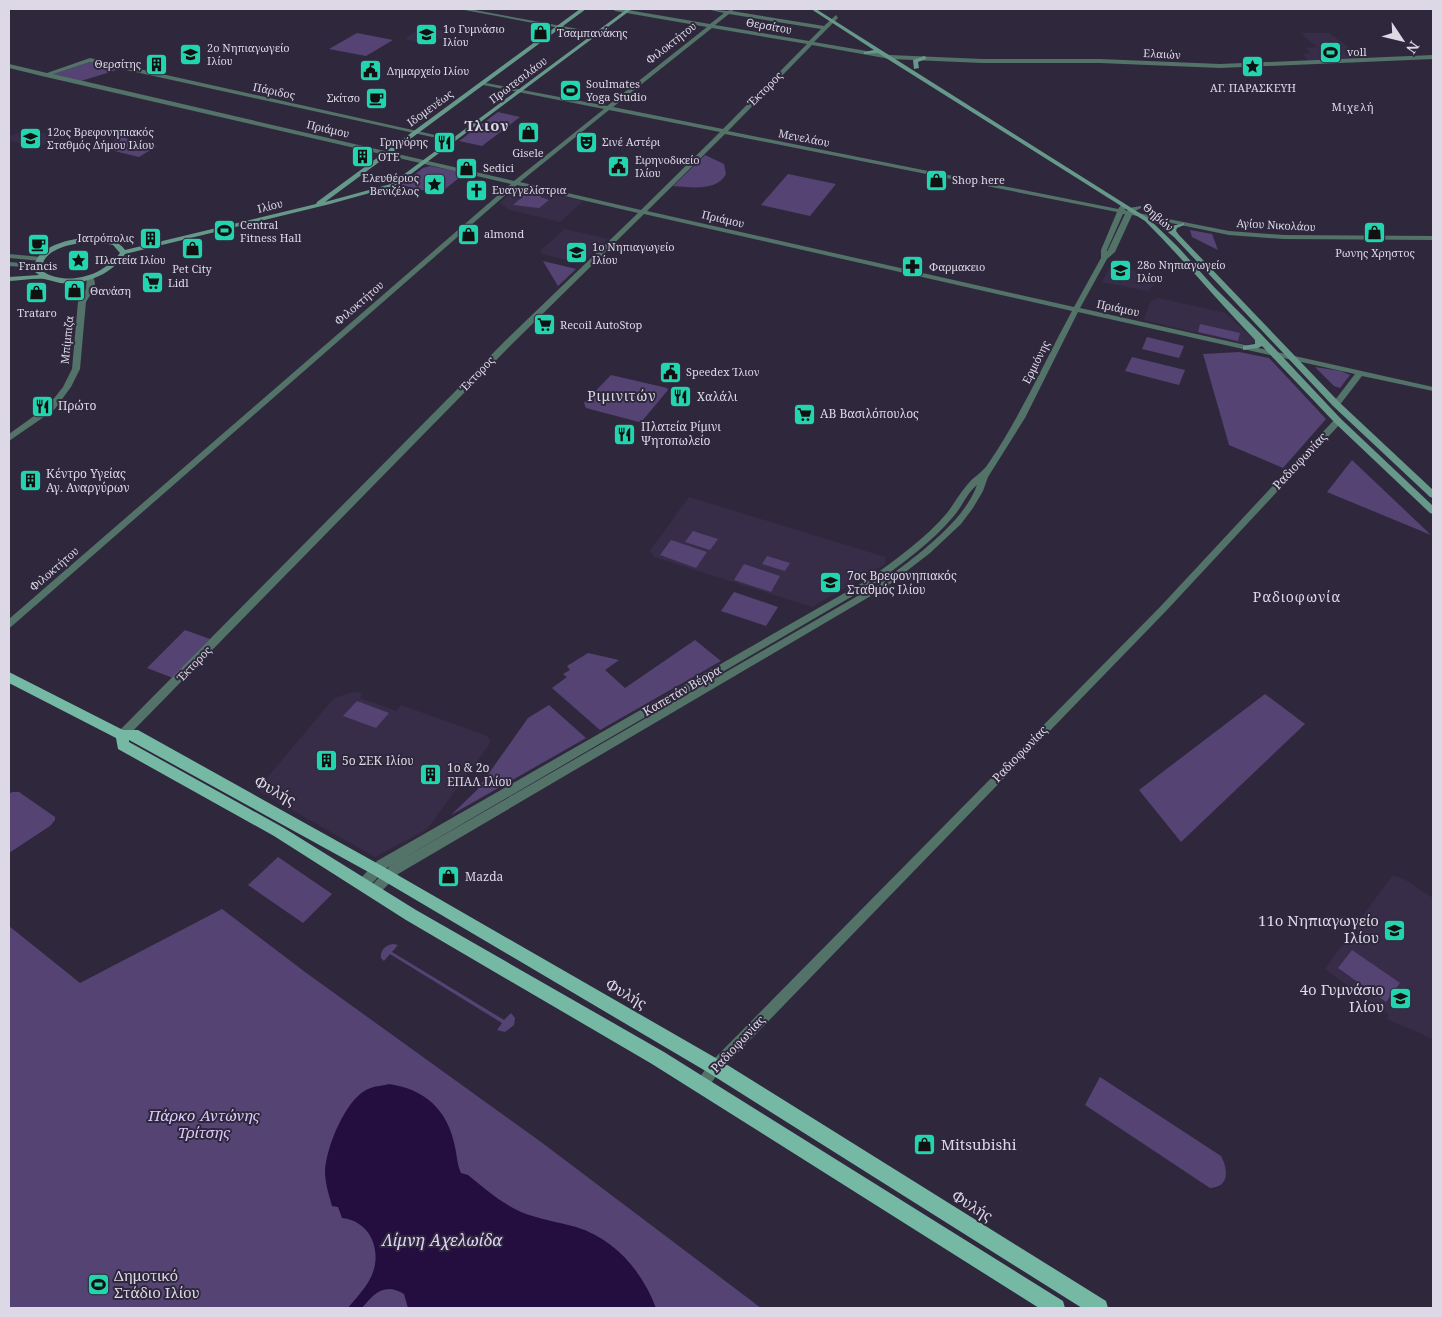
<svg xmlns="http://www.w3.org/2000/svg" width="1442" height="1317" viewBox="0 0 1442 1317" font-family="'Noto Serif',serif">
  <style>
    .built { fill: #372d49 }
    .green { fill: #554374 }
    .water { fill: #240e3f }
    .lines { fill: none; stroke-linecap: round; stroke-linejoin: round }
    .tertiary { fill: #537268; fill-rule: evenodd }
    .secondary { fill: #66998a; fill-rule: evenodd }
    .primary { fill: #75b8a4; fill-rule: evenodd }
    .labels { text-anchor: middle; stroke-width: 4; stroke-linejoin: round; paint-order: stroke }
    .far-street-label { font-size: 11px; fill: #dcd8e6; stroke: #2f283d }
    .far-poi-label { font-size: 11px; fill: #dcd8e6; stroke: #2f283d; text-anchor: start }
    .far-neighbourhood-label { font-size: 11px; letter-spacing: 1px; fill: #dcd8e6; stroke: #2f283d }
    .poi-label { font-size: 12px; fill: #dcd8e6; stroke: #2f283d; text-anchor: start }
    .street-label { font-size: 12px; fill: #dcd8e6; stroke: #2f283d }
    .neighbourhood-label { font-size: 14px; letter-spacing: 1px; fill: #dcd8e6; stroke: #2f283d }
    .far-district-label { font-size: 15px; font-weight: bold; letter-spacing: 1px; fill: #dcd8e6; stroke: #2f283d }
    .near-street-label { font-size: 15px; fill: #dcd8e6; stroke: #2f283d }
    .near-poi-label { font-size: 15px; fill: #dcd8e6; stroke: #2f283d; text-anchor: end }
    .near-park-label { font-size: 15px; font-style: italic; fill: #dccbfd; stroke: #2f283d }
    .near-water-label { font-size: 16px; font-style: italic; fill: #e0d5f7; stroke: #2f283d }
  </style>
  <rect width="100%" height="100%" fill="#2f283d"/>
  <!-- built -->
  <g class="built">
    <polygon points="423,27 451,32 431,44 404,39"/>
    <polygon points="1301,33 1329,33 1363,58 1310,61 1303,54 1311,53 1306,48 1317,47"/>
    <polygon points="32,130 56,136 58,137 37,148 9,140 9,136"/>
    <polygon points="518,187 583,201 560,222 510,210 500,203"/>
    <polygon points="565,229 608,239 584,261 579,260 576,262 541,254 541,250"/>
    <polygon points="1113,262 1120,264 1157,281 1148,291 1102,282"/>
    <polygon points="1159,298 1225,313 1256,341 1249,345 1147,321 1144,319 1145,315 1150,303 1152,300"/>
    <polygon points="689,497 885,557 885,564 812,607 654,557 650,551"/>
    <polygon points="353,692 363,693 360,698 396,711 401,705 485,735 490,739 489,745 427,829 375,857 257,790 334,698"/>
    <polygon points="1393,875 1407,881 1433,898 1433,1039 1387,1019 1389,1015 1325,969 1349,936 1358,934 1356,925"/>
  </g>
  <!-- green -->
  <g class="green">
    <polygon points="357,33 393,40 366,56 329,49"/>
    <polygon points="90,62 120,69 81,81 52,74"/>
    <polygon points="498,112 520,117 482,146 459,141"/>
    <polygon points="121,137 157,146 139,157 102,148"/>
    <path d="M705,155L724,164L726,174C717,192 689,187 673,186Z"/>
    <polygon points="430,166 465,173 439,194 401,185 423,168"/>
    <polygon points="788,174 836,184 810,216 761,205"/>
    <polygon points="529,191 543,194 540,197 549,200 539,208 513,205"/>
    <polygon points="1190,230 1212,234 1218,250 1192,237"/>
    <polygon points="543,261 576,269 558,286"/>
    <polygon points="1200,324 1240,333 1238,341 1198,332"/>
    <polygon points="1147,337 1184,346 1179,358 1142,349"/>
    <polygon points="1239,352 1269,358 1326,419 1283,468 1229,445 1203,354"/>
    <polygon points="1132,357 1185,370 1179,385 1125,371"/>
    <polygon points="1315,367 1341,371 1350,375 1340,388 1334,386"/>
    <polygon points="611,375 667,388 668,390 642,421 639,422 586,408 584,403"/>
    <polygon points="1352,460 1431,535 1327,492"/>
    <polygon points="693,531 718,539 710,550 685,542"/>
    <polygon points="671,540 707,552 696,568 660,555"/>
    <polygon points="767,556 790,563 785,571 762,564"/>
    <polygon points="744,564 780,576 771,592 734,580"/>
    <polygon points="734,592 778,607 766,626 721,611"/>
    <polygon points="185,630 210,639 173,678 147,668"/>
    <polygon points="695,640 721,661 600,730 552,688 567,677 563,674 570,670 567,666 588,653 619,660 605,670 625,688"/>
    <polygon points="1265,694 1305,724 1181,842 1139,790"/>
    <polygon points="357,701 389,713 376,728 343,716"/>
    <polygon points="549,705 586,738 451,815 477,790 528,718"/>
    <polygon points="12,792 19,792 55,817 55,820 50,826 9,853 9,794"/>
    <polygon points="278,857 332,894 303,923 248,885"/>
    <polygon points="222,909 305,972 541,1142 761,1308 9,1308 9,926 80,983"/>
    <path d="M393,944L398,945L392,952L504,1020L511,1013L515,1018L514,1025L505,1032L497,1030L502,1023L390,954L384,961L381,958C380,950 386,945 393,944Z"/>
    <polygon points="1352,950 1400,983 1386,1002 1338,968"/>
    <path d="M1100,1077L1221,1156C1228,1169 1230,1187 1210,1188L1085,1105Z"/>
  </g>
  <!-- water -->
  <path class="water" d="M389,1084C425,1089 448,1110 455,1147C457,1156 457,1164 461,1173L468,1175C484,1188 501,1203 521,1212C538,1219 558,1222 576,1227C615,1239 642,1271 656,1308H408L404,1294C385,1282 374,1293 362,1308H348C355,1299 366,1288 371,1277C383,1252 371,1221 342,1218L338,1207L332,1206C329,1195 325,1183 325,1171C326,1148 345,1101 366,1090C373,1086 382,1086 389,1084Z"/>
  <g class="lines">
    <!-- tertiary -->
    <g class="tertiary">
      <polygon points="459,9 469,9 600,33 597,35"/>
      <path d="M613,9H622L710,24L724,13L706,9L727,11L734,9L732,11L824,26L836,15L838,18L814,42L890,55L982,59H1100L1220,64L1433,55V59L1220,68L1100,63H982L890,59L812,45L728,131L1118,209L1121,205L1123,204L1126,206L1125,210L1127,211L1129,208L1141,206V208L1133,212L1229,231L1284,235L1433,236V240L1284,239L1229,235L1132,215L1115,252L1107,259L1080,308L1433,387V391L1362,376L1339,406H1336L1332,404L1355,374L1078,312L1025,418L988,477L983,491L973,508L961,524L930,553L886,587L398,874L378,895L374,896L370,895L368,891L370,887L390,866L880,583C911,560 964,523 977,485C967,493 962,507 953,517C931,543 903,563 875,583L385,869C379,875 369,891 359,888L357,884L359,880L377,861L869,579C896,559 925,539 947,513C954,504 959,494 967,485C973,477 982,473 988,464C1021,416 1044,362 1072,311L644,214L511,345L126,738H118L117,735L118,732L505,341L638,213L517,185L12,626L9,628V619L511,184L46,77L9,68V64L47,73L90,58L453,139L455,140V142L90,62L53,74L514,181L604,109L483,85L480,83L481,82L607,106L707,27L615,11ZM729,14L821,29L809,41L715,25ZM712,28L807,44L723,129L613,107ZM609,110L720,132L641,210L520,182ZM725,134L1117,212L1101,250V258L1074,307L647,211ZM1123,214H1125L1107,252V250Z"/>
      <polygon points="9,254 41,257 44,259 41,261 9,258"/>
      <polygon points="9,262 37,264 41,266 37,268 9,266"/>
      <polygon points="87,276 93,276 95,283 94,289 86,302 80,369 71,387 54,410 9,441 9,434 48,406 63,387 72,369 78,302 86,289"/>
      <polygon points="1338,418 1341,419 1341,423 1166,611 720,1071 706,1090 701,1091 696,1090 694,1085 710,1063 1160,607 1335,419"/>
    </g>
    <!-- secondary -->
    <g class="secondary">
      <path d="M580,9H586L325,202L391,184L627,9H632L395,186L330,204L125,254C111,275 85,285 60,283C55,282 50,280 44,279C33,278 20,281 9,281V277L39,275L35,272C35,269 34,267 35,264C39,239 111,227 125,250L316,204L317,202ZM95,241L113,245L120,253C103,276 67,287 42,271C40,247 77,243 95,241Z"/>
      <path d="M811,9H816L1149,219L1178,247L1214,287L1261,334L1341,419L1433,506V514L1430,513L1335,423L1262,346L1258,348L1243,350V346L1255,344V340C1218,301 1183,259 1145,221L878,53L864,54V52L874,50Z"/>
      <polygon points="924,56 926,57 926,59 918,62 919,68 914,69 913,60"/>
      <polygon points="1149,212 1170,228 1172,226 1184,223 1184,225 1177,228 1176,231 1179,235 1339,402 1433,490 1433,498 1430,497 1333,406 1174,237 1147,215 1147,213"/>
    </g>
    <!-- primary -->
    <polygon class="primary" points="9,672 123,730 138,730 382,866 721,1061 1106,1301 1108,1308 1082,1308 709,1073 372,874 129,740 129,742 284,828 416,910 664,1052 1063,1301 1065,1308 1039,1308 652,1064 406,920 274,836 118,749 116,738 9,683"/>
  </g>
  <!-- icons -->
  <defs>
    <symbol id="shop-square" viewBox="-11 -11 22 22"><rect x="-9" y="-9" width="18" height="18" rx="4" fill="#22d5af" stroke="#2f283d"/><path d="M-5-2.5h2.3a2.7 3.5 0 0 1 5.4 0H5L5.5 6h-11ZM-1.5-2.5h3a1.5 2.3 0 0 0-3 0Z" fill="#111"/></symbol>
    <symbol id="school-square" viewBox="-11 -11 22 22"><rect x="-9" y="-9" width="18" height="18" rx="4" fill="#22d5af" stroke="#2f283d"/><path d="M0-5L7-2L0 1L-7-2ZM-4 1L0 2.5L4 1V4Q0 6-4 4Z" fill="#111"/></symbol>
    <symbol id="stadium-square" viewBox="-11 -11 22 22"><rect x="-9" y="-9" width="18" height="18" rx="4" fill="#22d5af" stroke="#2f283d"/><path d="M0-5a6.5 5 0 1 0 0 10a6.5 5 0 1 0 0-10ZM-3.5-1.8h7v3.6h-7Z" fill="#111"/></symbol>
    <symbol id="building-square" viewBox="-11 -11 22 22"><rect x="-9" y="-9" width="18" height="18" rx="4" fill="#22d5af" stroke="#2f283d"/><path d="M-4-6H4V6H1V3H-1V6H-4ZM-2.5-4.3h1.7v1.8h-1.7ZM.8-4.3h1.7v1.8H.8ZM-2.5-1h1.7V.8h-1.7ZM.8-1h1.7V.8H.8Z" fill="#111"/></symbol>
    <symbol id="sight-square" viewBox="-11 -11 22 22"><rect x="-9" y="-9" width="18" height="18" rx="4" fill="#22d5af" stroke="#2f283d"/><path d="M0-6L1.8-2.2L6-1.7L2.9 1.2L3.7 5.4L0 3.3L-3.7 5.4L-2.9 1.2L-6-1.7L-1.8-2.2Z" fill="#111"/></symbol>
    <symbol id="civic-square" viewBox="-11 -11 22 22"><rect x="-9" y="-9" width="18" height="18" rx="4" fill="#22d5af" stroke="#2f283d"/><path d="M-.6-6.5H3V-4.5H.6V-3L4-1V1h2V6H-6V1h2V-1L-.6-3ZM-1.2 2.5V6h2.4V2.5Z" fill="#111"/></symbol>
    <symbol id="cafe-square" viewBox="-11 -11 22 22"><rect x="-9" y="-9" width="18" height="18" rx="4" fill="#22d5af" stroke="#2f283d"/><path d="M-5.5-4.5H6V0H3Q3 3.5 0 3.5H-2.5Q-5.5 3.5-5.5 0ZM3-3.2v2h1.7v-2ZM-6 4.5H4V6H-6Z" fill="#111"/></symbol>
    <symbol id="restaurant-square" viewBox="-11 -11 22 22"><rect x="-9" y="-9" width="18" height="18" rx="4" fill="#22d5af" stroke="#2f283d"/><path d="M-5-6h1v4h1v-4h1v4h1v-4h1v5L-1.5 .5V6h-2V.5L-5-1ZM5-6V6H3V1.5H1.5Q1.5-4 5-6Z" fill="#111"/></symbol>
    <symbol id="theatre-square" viewBox="-11 -11 22 22"><rect x="-9" y="-9" width="18" height="18" rx="4" fill="#22d5af" stroke="#2f283d"/><path d="M-5-5.5Q0-4 5-5.5V0Q5 5 0 6Q-5 5-5 0ZM-3.3-2.5H-1v1.5H-3.3ZM1-2.5H3.3v1.5H1ZM-2.8 1Q0 5.5 2.8 1Z" fill="#111"/></symbol>
    <symbol id="church-square" viewBox="-11 -11 22 22"><rect x="-9" y="-9" width="18" height="18" rx="4" fill="#22d5af" stroke="#2f283d"/><path d="M-1.2-6h2.4v3.5h3.3v2.4h-3.3V6h-2.4V-.1h-3.3v-2.4h3.3Z" fill="#111"/></symbol>
    <symbol id="pharmacy-square" viewBox="-11 -11 22 22"><rect x="-9" y="-9" width="18" height="18" rx="4" fill="#22d5af" stroke="#2f283d"/><path d="M-2-6h4v4h4v4h-4v4h-4v-4h-4v-4h4Z" fill="#111"/></symbol>
    <symbol id="supermarket-square" viewBox="-11 -11 22 22"><rect x="-9" y="-9" width="18" height="18" rx="4" fill="#22d5af" stroke="#2f283d"/><path d="M-6-5.5h2.5l.6 2H6L4.5 2H-2.5L-4.4-4H-6ZM-1.5 3.2a1.3 1.3 0 1 0 .1 0ZM3 3.2a1.3 1.3 0 1 0 .1 0Z" fill="#111"/></symbol>
  </defs>
  <g fill-rule="evenodd">
    <use href="#shop-square" x="528" y="20" width="25" height="25"/>
    <use href="#school-square" x="414" y="22" width="25" height="25"/>
    <use href="#stadium-square" x="1318" y="40" width="25" height="25"/>
    <use href="#school-square" x="178" y="42" width="25" height="25"/>
    <use href="#building-square" x="144" y="52" width="25" height="25"/>
    <use href="#sight-square" x="1240" y="54" width="25" height="25"/>
    <use href="#civic-square" x="358" y="58" width="25" height="25"/>
    <use href="#stadium-square" x="558" y="78" width="25" height="25"/>
    <use href="#cafe-square" x="364" y="86" width="25" height="25"/>
    <use href="#shop-square" x="516" y="120" width="25" height="25"/>
    <use href="#school-square" x="18" y="126" width="25" height="25"/>
    <use href="#restaurant-square" x="432" y="130" width="25" height="25"/>
    <use href="#theatre-square" x="574" y="130" width="25" height="25"/>
    <use href="#building-square" x="350" y="144" width="25" height="25"/>
    <use href="#civic-square" x="606" y="154" width="25" height="25"/>
    <use href="#shop-square" x="454" y="156" width="25" height="25"/>
    <use href="#shop-square" x="924" y="168" width="25" height="25"/>
    <use href="#sight-square" x="422" y="172" width="25" height="25"/>
    <use href="#church-square" x="464" y="178" width="25" height="25"/>
    <use href="#stadium-square" x="212" y="218" width="25" height="25"/>
    <use href="#shop-square" x="1362" y="220" width="25" height="25"/>
    <use href="#shop-square" x="456" y="222" width="25" height="25"/>
    <use href="#building-square" x="138" y="226" width="25" height="25"/>
    <use href="#cafe-square" x="26" y="232" width="25" height="25"/>
    <use href="#shop-square" x="180" y="236" width="25" height="25"/>
    <use href="#school-square" x="564" y="240" width="25" height="25"/>
    <use href="#sight-square" x="66" y="248" width="25" height="25"/>
    <use href="#pharmacy-square" x="900" y="254" width="25" height="25"/>
    <use href="#school-square" x="1108" y="258" width="25" height="25"/>
    <use href="#supermarket-square" x="140" y="270" width="25" height="25"/>
    <use href="#shop-square" x="62" y="278" width="25" height="25"/>
    <use href="#shop-square" x="24" y="280" width="25" height="25"/>
    <use href="#supermarket-square" x="532" y="312" width="25" height="25"/>
    <use href="#civic-square" x="658" y="360" width="25" height="25"/>
    <use href="#restaurant-square" x="668" y="384" width="25" height="25"/>
    <use href="#restaurant-square" x="30" y="394" width="25" height="25"/>
    <use href="#supermarket-square" x="792" y="402" width="25" height="25"/>
    <use href="#restaurant-square" x="612" y="422" width="25" height="25"/>
    <use href="#building-square" x="18" y="468" width="25" height="25"/>
    <use href="#school-square" x="818" y="570" width="25" height="25"/>
    <use href="#building-square" x="314" y="748" width="25" height="25"/>
    <use href="#building-square" x="418" y="762" width="25" height="25"/>
    <use href="#shop-square" x="436" y="864" width="25" height="25"/>
    <use href="#school-square" x="1382" y="918" width="25" height="25"/>
    <use href="#school-square" x="1388" y="986" width="25" height="25"/>
    <use href="#shop-square" x="912" y="1132" width="25" height="25"/>
    <use href="#stadium-square" x="86" y="1272" width="25" height="25"/>
  </g>
  <g class="labels">
    <!-- far-street labels -->
    <g class="far-street-label">
      <text transform="translate(769 26) rotate(10)" y="4">Θερσίτου</text>
      <text transform="translate(671 43) rotate(-38)" y="4">Φιλοκτήτου</text>
      <text transform="translate(1162 54) rotate(3)" y="4">Ελαιών</text>
      <text transform="translate(518 80) rotate(-37)" y="4">Πρωτεσιλάου</text>
      <text transform="translate(765 89) rotate(-45)" y="4">Έκτορος</text>
      <text transform="translate(274 91) rotate(12)" y="4">Πάριδος</text>
      <text transform="translate(430 108) rotate(-36)" y="4">Ιδομενέως</text>
      <text transform="translate(328 129) rotate(13)" y="4">Πριάμου</text>
      <text transform="translate(804 138) rotate(11)" y="4">Μενελάου</text>
      <text transform="translate(270 206) rotate(-14)" y="4">Ιλίου</text>
      <text transform="translate(1158 217) rotate(41)" y="4">Θηβών</text>
      <text transform="translate(723 219) rotate(13)" y="4">Πριάμου</text>
      <text transform="translate(1276 225) rotate(3)" y="4">Αγίου Νικολάου</text>
      <text transform="translate(359 303) rotate(-41)" y="4">Φιλοκτήτου</text>
      <text transform="translate(1118 308) rotate(12)" y="4">Πριάμου</text>
      <text transform="translate(67 340) rotate(-84)" y="4">Μπίμπιζα</text>
      <text transform="translate(1036 362) rotate(-63)" y="4">Ερμιόνης</text>
      <text transform="translate(477 374) rotate(-46)" y="4">Έκτορος</text>
      <text transform="translate(54 569) rotate(-41)" y="4">Φιλοκτήτου</text>
      <text transform="translate(194 664) rotate(-46)" y="4">Έκτορος</text>
    </g>
    <!-- far-poi labels -->
    <g class="far-poi-label">
      <text x="443" y="33">1ο Γυμνάσιο<tspan x="443" dy="13">Ιλίου</tspan></text>
      <text x="557" y="37">Τσαμπανάκης</text>
      <text x="207" y="52">2ο Νηπιαγωγείο<tspan x="207" dy="13">Ιλίου</tspan></text>
      <text x="1347" y="56">voll</text>
      <text x="141" y="68" text-anchor="end">Θερσίτης</text>
      <text x="387" y="75">Δημαρχείο Ιλίου</text>
      <text x="586" y="88">Soulmates<tspan x="586" dy="13">Yoga Studio</tspan></text>
      <text x="1253" y="92" text-anchor="middle">ΑΓ. ΠΑΡΑΣΚΕΥΗ</text>
      <text x="360" y="102" text-anchor="end">Σκίτσο</text>
      <text x="47" y="136">12ος Βρεφονηπιακός<tspan x="47" dy="13">Σταθμός Δήμου Ιλίου</tspan></text>
      <text x="428" y="146" text-anchor="end">Γρηγόρης</text>
      <text x="602" y="146">Σινέ Αστέρι</text>
      <text x="528" y="157" text-anchor="middle">Gisele</text>
      <text x="378" y="161">ΟΤΕ</text>
      <text x="635" y="164">Ειρηνοδικείο<tspan x="635" dy="13">Ιλίου</tspan></text>
      <text x="483" y="172">Sedici</text>
      <text x="419" y="182" text-anchor="end">Ελευθέριος<tspan x="419" dy="13">Βενιζέλος</tspan></text>
      <text x="952" y="184">Shop here</text>
      <text x="492" y="194">Ευαγγελίστρια</text>
      <text x="240" y="229">Central<tspan x="240" dy="13">Fitness Hall</tspan></text>
      <text x="484" y="238">almond</text>
      <text x="134" y="242" text-anchor="end">Ιατρόπολις</text>
      <text x="592" y="251">1ο Νηπιαγωγείο<tspan x="592" dy="13">Ιλίου</tspan></text>
      <text x="1375" y="257" text-anchor="middle">Ρωνης Χρηστος</text>
      <text x="95" y="264">Πλατεία Ιλίου</text>
      <text x="1137" y="269">28ο Νηπιαγωγείο<tspan x="1137" dy="13">Ιλίου</tspan></text>
      <text x="38" y="270" text-anchor="middle">Francis</text>
      <text x="929" y="271">Φαρμακειο</text>
      <text x="192" y="273" text-anchor="middle">Pet City</text>
      <text x="168" y="287">Lidl</text>
      <text x="90" y="295">Θανάση</text>
      <text x="37" y="317" text-anchor="middle">Trataro</text>
      <text x="560" y="329">Recoil AutoStop</text>
      <text x="686" y="376">Speedex Ίλιον</text>
    </g>
    <!-- far-neighbourhood labels -->
    <g class="far-neighbourhood-label">
      <text x="1353" y="111">Μιχελή</text>
    </g>
    <!-- poi labels -->
    <g class="poi-label">
      <text x="697" y="401">Χαλάλι</text>
      <text x="58" y="410">Πρώτο</text>
      <text x="820" y="418">ΑΒ Βασιλόπουλος</text>
      <text x="641" y="431">Πλατεία Ρίμινι<tspan x="641" dy="14">Ψητοπωλείο</tspan></text>
      <text x="46" y="478">Κέντρο Υγείας<tspan x="46" dy="14">Αγ. Αναργύρων</tspan></text>
      <text x="847" y="580">7ος Βρεφονηπιακός<tspan x="847" dy="14">Σταθμός Ιλίου</tspan></text>
      <text x="342" y="765">5ο ΣΕΚ Ιλίου</text>
      <text x="447" y="772">1ο &amp; 2ο<tspan x="447" dy="14">ΕΠΑΛ Ιλίου</tspan></text>
      <text x="465" y="881">Mazda</text>
    </g>
    <!-- street labels -->
    <g class="street-label">
      <text transform="translate(1300 461) rotate(-47)" y="4">Ραδιοφωνίας</text>
      <text transform="translate(682 691) rotate(-30)" y="4">Καπετάν Βέρρα</text>
      <text transform="translate(1020 754) rotate(-46)" y="4">Ραδιοφωνίας</text>
      <text transform="translate(738 1044) rotate(-47)" y="4">Ραδιοφωνίας</text>
    </g>
    <!-- neighbourhood labels -->
    <g class="neighbourhood-label">
      <text x="622" y="401">Ριμινιτών</text>
      <text x="1297" y="602">Ραδιοφωνία</text>
    </g>
    <!-- far-district labels -->
    <g class="far-district-label">
      <text x="487" y="131">Ίλιον</text>
    </g>
    <!-- near-street labels -->
    <g class="near-street-label">
      <text transform="translate(275 791) rotate(29)" y="5">Φυλής</text>
      <text transform="translate(626 994) rotate(30)" y="5">Φυλής</text>
      <text transform="translate(972 1206) rotate(32)" y="5">Φυλής</text>
    </g>
    <!-- near-poi labels -->
    <g class="near-poi-label">
      <text x="1379" y="926">11ο Νηπιαγωγείο<tspan x="1379" dy="17">Ιλίου</tspan></text>
      <text x="1384" y="995">4ο Γυμνάσιο<tspan x="1384" dy="17">Ιλίου</tspan></text>
      <text x="941" y="1150" text-anchor="start">Mitsubishi</text>
      <text x="114" y="1281" text-anchor="start">Δημοτικό<tspan x="114" dy="17">Στάδιο Ιλίου</tspan></text>
    </g>
    <!-- near-park labels -->
    <g class="near-park-label">
      <text x="204" y="1121">Πάρκο Αντώνης<tspan x="204" dy="17">Τρίτσης</tspan></text>
    </g>
    <!-- near-water labels -->
    <g class="near-water-label">
      <text x="442" y="1246">Λίμνη Αχελωίδα</text>
    </g>
  </g>
  <!-- border -->
  <rect width="1442" height="1317" fill="none" stroke="#dcd8e6" stroke-width="20"/>
  <!-- north arrow -->
  <g transform="translate(1402 40) rotate(125)" stroke="#2f283d" stroke-width="4" paint-order="stroke">
  <path d="M0-4L9 19L0 12L-9 19Z" fill="#dcd8e6"/>
  <text y="-8" font-size="14" font-weight="bold" text-anchor="middle" fill="#dcd8e6">N</text>
  </g>
</svg>
